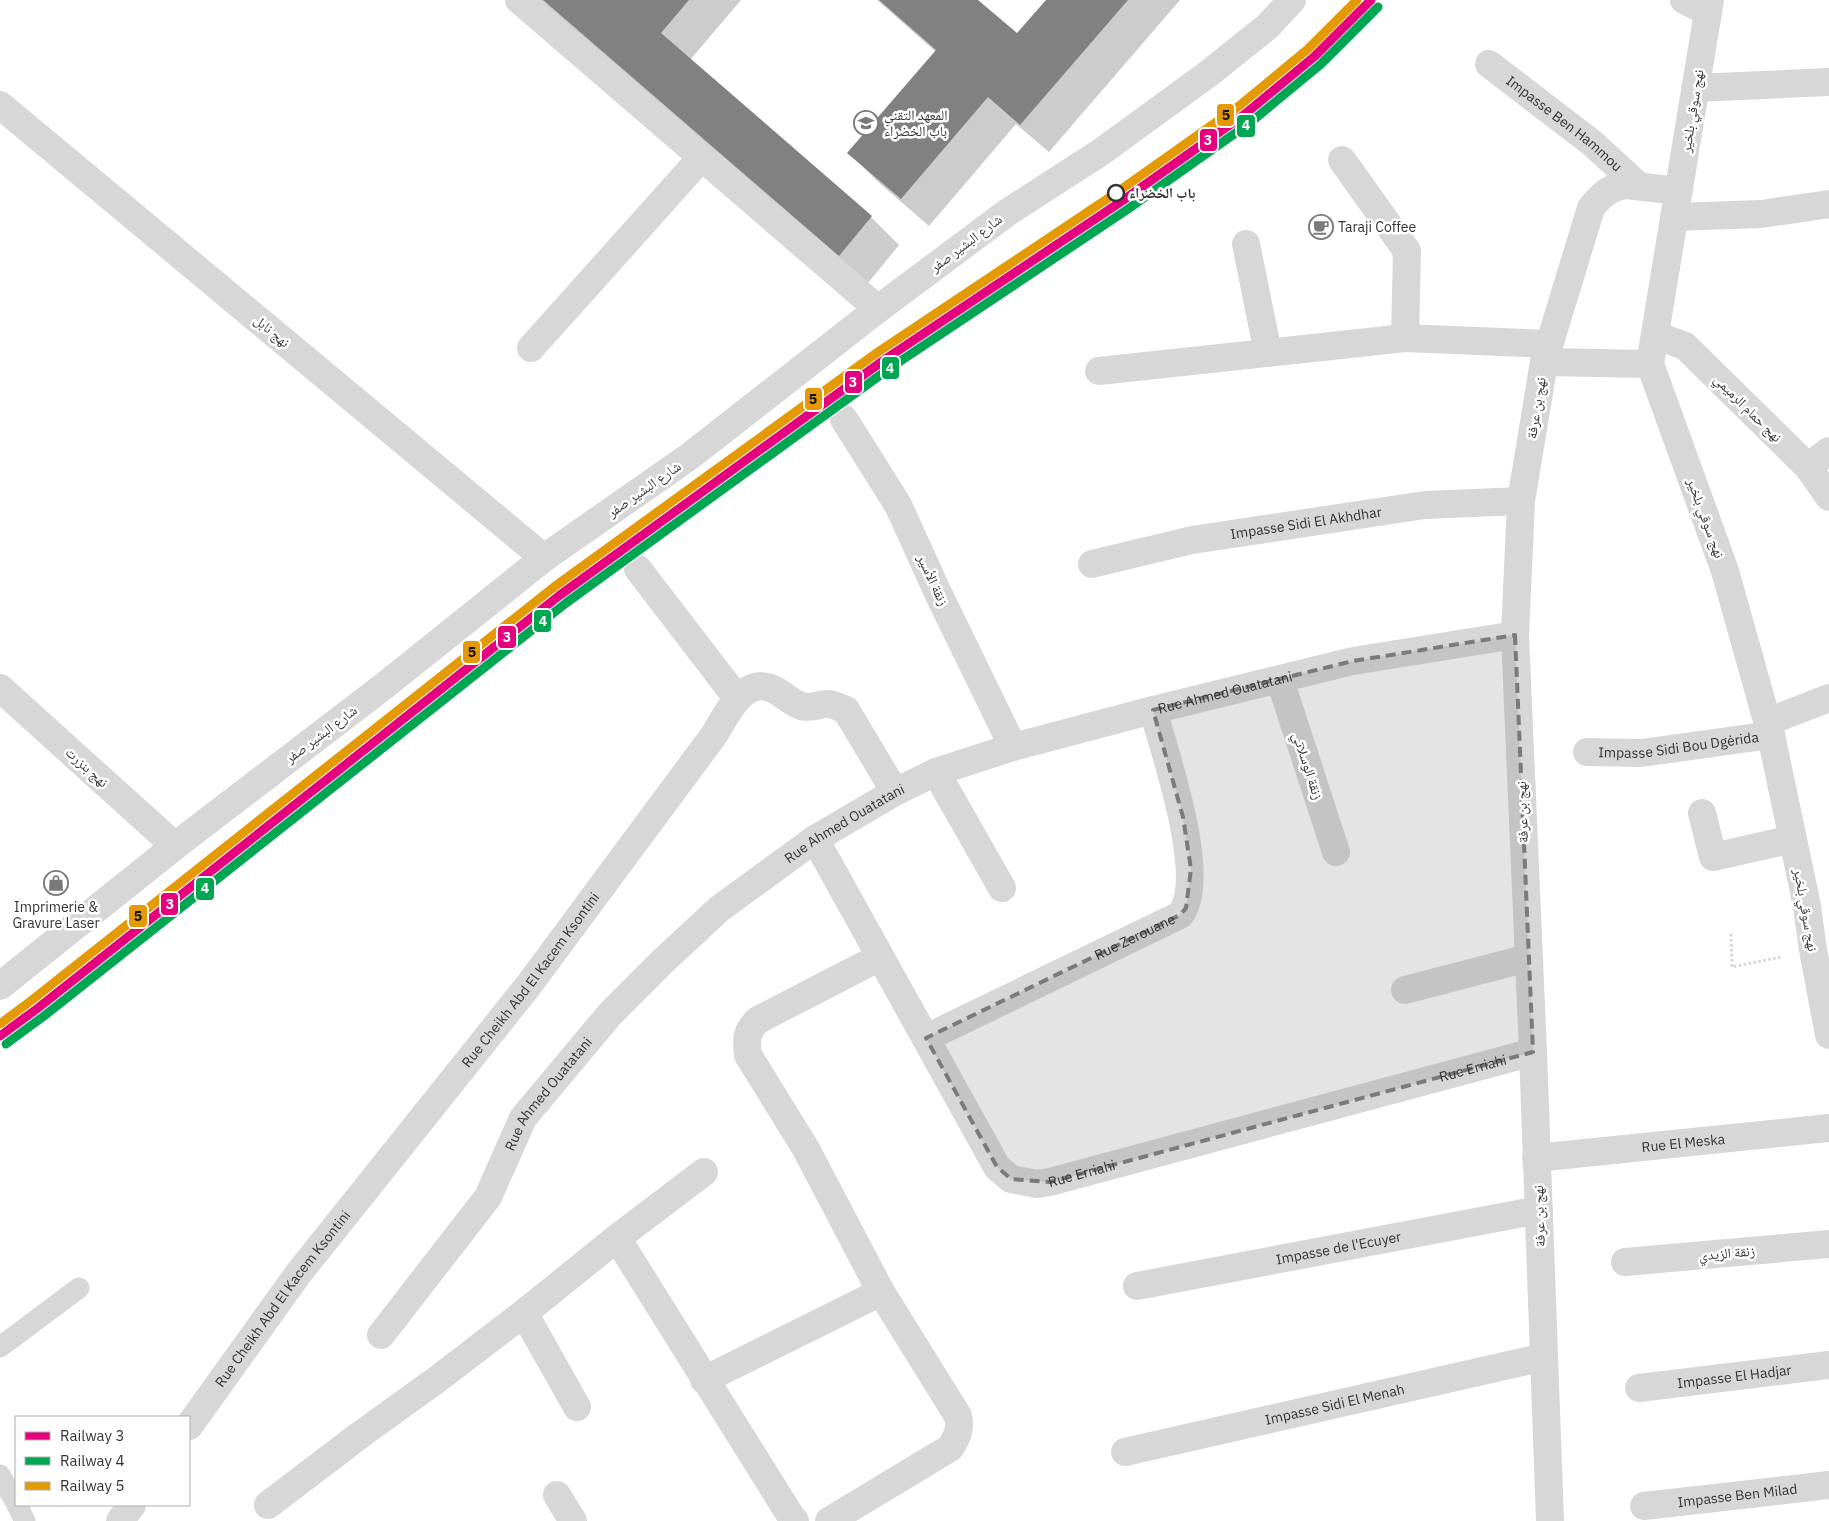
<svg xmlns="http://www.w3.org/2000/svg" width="1829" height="1521" viewBox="0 0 1829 1521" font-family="'IBM Plex Sans','Noto Naskh Arabic',sans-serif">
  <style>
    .shadow { fill: #0003 }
    .building { fill: #818181 }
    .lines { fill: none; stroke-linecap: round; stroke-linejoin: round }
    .path { stroke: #d6d6d6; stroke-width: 3; stroke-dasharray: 2.5 2.5; stroke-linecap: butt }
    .service { stroke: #d7d7d7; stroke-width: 21 }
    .pedestrian { stroke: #d7d7d7; stroke-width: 28 }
    .minor { stroke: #d7d7d7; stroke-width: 28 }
    .tertiary { stroke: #d7d7d7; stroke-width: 28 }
    .rail-1-casing { stroke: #fff; stroke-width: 12 }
    .rail-2-casing { stroke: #fff; stroke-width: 12 }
    .rail-3-casing { stroke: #fff; stroke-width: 12 }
    .rail-1 { stroke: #e5007d; stroke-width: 9 }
    .rail-2 { stroke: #00a651; stroke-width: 9 }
    .rail-3 { stroke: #e39a05; stroke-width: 9 }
    .marked { fill: #7a7a7a; fill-opacity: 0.2; stroke: #7a7a7a; stroke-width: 4; stroke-dasharray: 10 6; stroke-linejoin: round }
    .stop-dot { fill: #fff; stroke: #333; stroke-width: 2.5 }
    .labels { text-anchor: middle; stroke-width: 5; stroke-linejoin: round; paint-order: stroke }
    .street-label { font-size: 14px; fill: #333; stroke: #fff }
    .poi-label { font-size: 14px; fill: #333; stroke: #fff; text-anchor: start }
    .stop-label { font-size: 14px; font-weight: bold; fill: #333; stroke: #fff; text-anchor: start }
    .line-badge { stroke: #fff; stroke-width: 2 }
    .badge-label { font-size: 14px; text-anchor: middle; font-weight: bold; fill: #fff }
    .pale-badge-label { font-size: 14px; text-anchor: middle; font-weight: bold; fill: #111 }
  </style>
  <rect width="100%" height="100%" fill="#fff"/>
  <!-- shadow -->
  <g class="shadow">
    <polygon points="540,0 741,0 690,60 871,217 899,245 868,283"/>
    <polygon points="877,0 976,0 1017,35 1047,0 1180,0 1049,152 1016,124 929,226 877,181 849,153 936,52"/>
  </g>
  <!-- building -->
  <g class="building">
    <polygon points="543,0 689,0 661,33 872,216 839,256"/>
    <polygon points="879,0 978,0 1017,33 1046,0 1128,0 1020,125 988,97 901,199 847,153 936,50"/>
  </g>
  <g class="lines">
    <!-- path -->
    <polyline class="path" points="1731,934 1732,967 1781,957"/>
    <!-- service -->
    <g class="service">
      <polyline points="0,1347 79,1288"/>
      <polyline points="0,1475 16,1503"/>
      <polyline points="17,1505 25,1521"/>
    </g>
    <!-- pedestrian -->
    <g class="pedestrian">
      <polyline points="1684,0 1708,12"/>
      <polyline points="1342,160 1407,251 1405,338"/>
      <polyline points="1674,217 1761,214 1829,204"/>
      <polyline points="1246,244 1268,353"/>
      <polyline points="844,419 898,505 938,593 1013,747"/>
      <polyline points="1808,467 1829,451"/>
      <polyline points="1280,680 1336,852"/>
      <polyline points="1767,722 1829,698"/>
      <path id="s1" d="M1587,752L1641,753L1771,735"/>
      <polyline points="936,772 1002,888"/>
      <polyline points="1702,813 1713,857 1793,839"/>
      <polyline points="1405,990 1528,958"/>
      <polyline points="524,1313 577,1407"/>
      <path id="s2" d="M1644,1506L1829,1485"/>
    </g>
    <!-- minor -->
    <g class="minor">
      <polyline points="519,0 878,309"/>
      <polyline points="1710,0 1650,364 1725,571 1771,735 1807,906 1813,950 1829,1035"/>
      <path id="s3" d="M1489,64L1592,143L1639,186"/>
      <polyline points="1695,88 1829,82"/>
      <polyline points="0,105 544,558"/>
      <polyline points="1655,335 1685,346 1808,467 1829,497"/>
      <polyline points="531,348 702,157"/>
      <polyline points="1544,362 1650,364"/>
      <polyline points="1099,371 1405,338 1549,344"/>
      <path id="s4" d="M1092,564L1192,540L1425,505L1521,501"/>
      <polyline points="638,569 737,698"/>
      <polyline points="0,688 175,846"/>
      <path id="s5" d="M815,839L997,1167L1011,1179L1037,1184L1050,1182L1533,1052"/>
      <path id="s6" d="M926,1038L1180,915C1209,879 1165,754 1153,710"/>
      <path id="s7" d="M1536,1158L1829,1128"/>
      <polyline points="617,1238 792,1518 795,1521"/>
      <polyline points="1625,1262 1829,1244"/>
      <path id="s8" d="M1137,1286L1539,1210"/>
      <path id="s9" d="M381,1335L488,1197L523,1118L610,1014L663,961L719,909L815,839L895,792L936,772L1013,747L1153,710L1353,661L1515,635"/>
      <polyline points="704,1380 881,1292"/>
      <path id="s10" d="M1639,1388L1829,1365"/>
      <path id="s11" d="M189,1426L298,1274L528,986L714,735C727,714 744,674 775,690C784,695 791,702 801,706C811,709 818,704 828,704C834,704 840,708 846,710L895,792"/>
      <path id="s12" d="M1125,1452L1544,1357"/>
      <polyline points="557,1495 573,1521"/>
      <polyline points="268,1505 360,1435 439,1378 524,1313 617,1238 704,1172"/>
      <polyline points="120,1521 132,1505"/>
      <path d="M829,1521L950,1448C957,1437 961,1430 958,1416L881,1292L806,1149L748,1055C746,1038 746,1032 758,1020L880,957"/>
      <path d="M1550,1521L1533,1052L1515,635L1521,501L1544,362L1591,208C1601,195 1610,187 1626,185L1679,191"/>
    </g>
    <!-- tertiary -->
    <polyline class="tertiary" points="0,986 175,846 384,686 544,558 690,456 878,309 1008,212 1101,152 1208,74 1268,26 1292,0"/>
    <defs>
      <polyline id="rail-1" points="0,1036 38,1008 560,595 884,360 1122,201 1245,114 1315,56 1371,0"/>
      <polyline id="rail-2" points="6,1044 44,1016 566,603 890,368 1128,209 1251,122 1321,64 1378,7"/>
      <polyline id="rail-3" points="0,1024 32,1000 554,587 878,352 1116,193 1239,106 1308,49 1357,0"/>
    </defs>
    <!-- rail-1 casing -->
    <use href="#rail-1" class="rail-1-casing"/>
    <!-- rail-2 casing -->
    <use href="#rail-2" class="rail-2-casing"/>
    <!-- rail-3 casing -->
    <use href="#rail-3" class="rail-3-casing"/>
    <!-- rail-1 -->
    <use href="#rail-1" class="rail-1"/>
    <!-- rail-2 -->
    <use href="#rail-2" class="rail-2"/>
    <!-- rail-3 -->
    <use href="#rail-3" class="rail-3"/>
  </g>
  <!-- marked area -->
  <path class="marked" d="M1515,635L1533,1052L1050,1182L1011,1179L997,1167L926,1038L1180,915L1186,908L1191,869L1183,817L1153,710L1353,661Z"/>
  <!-- icons -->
  <defs>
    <symbol id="school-ring" viewBox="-11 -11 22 22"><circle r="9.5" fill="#fff" stroke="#7a7a7a" stroke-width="1.5"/><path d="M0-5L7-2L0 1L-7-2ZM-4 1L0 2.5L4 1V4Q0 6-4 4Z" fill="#7a7a7a"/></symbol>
    <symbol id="cafe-ring" viewBox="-11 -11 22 22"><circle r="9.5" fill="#fff" stroke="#7a7a7a" stroke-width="1.5"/><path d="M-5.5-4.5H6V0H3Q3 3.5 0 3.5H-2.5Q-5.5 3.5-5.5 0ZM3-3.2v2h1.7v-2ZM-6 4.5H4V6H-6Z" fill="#7a7a7a"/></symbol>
    <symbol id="shop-ring" viewBox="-11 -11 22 22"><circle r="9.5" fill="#fff" stroke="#7a7a7a" stroke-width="1.5"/><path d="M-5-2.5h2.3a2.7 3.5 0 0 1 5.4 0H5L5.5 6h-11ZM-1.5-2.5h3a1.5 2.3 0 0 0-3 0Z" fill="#7a7a7a"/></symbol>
  </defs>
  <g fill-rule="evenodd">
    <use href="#school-ring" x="852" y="109" width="28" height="28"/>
    <use href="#cafe-ring" x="1307" y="213" width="28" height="28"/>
    <use href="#shop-ring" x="42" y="869" width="28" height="28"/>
  </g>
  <!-- markers -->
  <circle class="stop-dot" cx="1116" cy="193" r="8"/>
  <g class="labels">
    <!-- street labels -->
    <g class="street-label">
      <text transform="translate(1692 111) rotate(-81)" y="5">نهج سوقي بلخير</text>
      <text dy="5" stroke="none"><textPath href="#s3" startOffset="96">Impasse Ben Hammou</textPath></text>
      <text transform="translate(966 243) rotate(-37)" y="5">شارع البشير صفر</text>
      <text transform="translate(272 331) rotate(40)" y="5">نهج نابل</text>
      <text transform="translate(1536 408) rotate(-81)" y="5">نهج بن عرفة</text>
      <text transform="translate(1748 408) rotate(45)" y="5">نهج حمام الرميمي</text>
      <text transform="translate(644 489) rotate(-35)" y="5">شارع البشير صفر</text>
      <text transform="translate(1706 518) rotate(70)" y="5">نهج سوقي بلخير</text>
      <text dy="5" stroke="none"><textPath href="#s4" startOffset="218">Impasse Sidi El Akhdhar</textPath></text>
      <text transform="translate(933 580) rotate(65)" y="5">زنقة الأسير</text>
      <text dy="5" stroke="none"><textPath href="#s9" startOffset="1105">Rue Ahmed Ouatatani</textPath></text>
      <text transform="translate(321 734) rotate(-37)" y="5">شارع البشير صفر</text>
      <text dy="5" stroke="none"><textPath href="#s1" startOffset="92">Impasse Sidi Bou Dgėrida</textPath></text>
      <text transform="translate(1308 766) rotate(72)" y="5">زنقة الوسلاتي</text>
      <text transform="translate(87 767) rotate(42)" y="5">نهج بنزرت</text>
      <text transform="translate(1522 812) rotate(-92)" y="5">نهج بن عرفة</text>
      <text dy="5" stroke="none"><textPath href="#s9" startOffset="700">Rue Ahmed Ouatatani</textPath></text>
      <text transform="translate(1806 910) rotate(80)" y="5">نهج سوقي بلخير</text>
      <text dy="5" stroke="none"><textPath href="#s6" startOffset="232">Rue Zerouane</textPath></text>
      <text dy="5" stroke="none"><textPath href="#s11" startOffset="562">Rue Cheikh Abd El Kacem Ksontini</textPath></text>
      <text dy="5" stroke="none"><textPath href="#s5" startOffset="871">Rue Erriahi</textPath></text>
      <text dy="5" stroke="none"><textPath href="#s9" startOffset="295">Rue Ahmed Ouatatani</textPath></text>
      <text dy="5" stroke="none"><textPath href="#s7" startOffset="148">Rue El Meska</textPath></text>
      <text dy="5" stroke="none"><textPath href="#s5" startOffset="466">Rue Erriahi</textPath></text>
      <text transform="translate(1539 1216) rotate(-92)" y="5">نهج بن عرفة</text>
      <text dy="5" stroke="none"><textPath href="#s8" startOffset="205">Impasse de l'Ecuyer</textPath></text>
      <text transform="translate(1727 1253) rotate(-5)" y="5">زنقة الزيدي</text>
      <text dy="5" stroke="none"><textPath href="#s11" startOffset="158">Rue Cheikh Abd El Kacem Ksontini</textPath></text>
      <text dy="5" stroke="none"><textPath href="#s10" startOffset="96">Impasse El Hadjar</textPath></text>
      <text dy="5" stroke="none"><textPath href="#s12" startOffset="215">Impasse Sidi El Menah</textPath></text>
      <text dy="5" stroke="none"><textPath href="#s2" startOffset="94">Impasse Ben Milad</textPath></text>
    </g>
    <!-- poi labels -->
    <g class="poi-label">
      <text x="884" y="120">المعهد التقني<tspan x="884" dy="16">باب الخضراء</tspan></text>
      <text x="1338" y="232">Taraji Coffee</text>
      <text x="56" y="912" text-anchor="middle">Imprimerie &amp;<tspan x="56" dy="16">Gravure Laser</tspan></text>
    </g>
    <!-- stop labels -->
    <g class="stop-label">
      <text x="1129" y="198">باب الخضراء</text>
    </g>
  </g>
  <g class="line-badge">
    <rect x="1216" y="103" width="19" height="24" rx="5" fill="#e39a05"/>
    <rect x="1236" y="114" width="20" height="24" rx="5" fill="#00a651"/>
    <rect x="1199" y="128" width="19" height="24" rx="5" fill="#e5007d"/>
    <rect x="881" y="356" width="19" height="24" rx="5" fill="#00a651"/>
    <rect x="844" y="370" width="19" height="24" rx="5" fill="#e5007d"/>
    <rect x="804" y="387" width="19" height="24" rx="5" fill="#e39a05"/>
    <rect x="533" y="609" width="19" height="24" rx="5" fill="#00a651"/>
    <rect x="497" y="625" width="20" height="24" rx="5" fill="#e5007d"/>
    <rect x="462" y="640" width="19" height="24" rx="5" fill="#e39a05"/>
    <rect x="195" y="877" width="20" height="24" rx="5" fill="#00a651"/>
    <rect x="160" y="892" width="19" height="24" rx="5" fill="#e5007d"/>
    <rect x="128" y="904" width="20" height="24" rx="5" fill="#e39a05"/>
  </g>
  <g class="badge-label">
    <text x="1246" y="130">4</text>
    <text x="1208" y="145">3</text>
    <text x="890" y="373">4</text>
    <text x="853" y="387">3</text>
    <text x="543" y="626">4</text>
    <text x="507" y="642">3</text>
    <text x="205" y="893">4</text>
    <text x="170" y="909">3</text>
  </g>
  <g class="pale-badge-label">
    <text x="1226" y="120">5</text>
    <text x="813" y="404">5</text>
    <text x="472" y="657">5</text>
    <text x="138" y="921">5</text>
  </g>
  <!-- legend -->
  <rect x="15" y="1416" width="175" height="90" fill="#ffffff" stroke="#adadad"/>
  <rect x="25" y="1432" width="25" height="8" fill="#e5007d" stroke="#adadad"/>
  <text x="60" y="1441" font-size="15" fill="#333333">Railway 3</text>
  <rect x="25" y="1457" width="25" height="8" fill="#00a651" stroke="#adadad"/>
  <text x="60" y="1466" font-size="15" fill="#333333">Railway 4</text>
  <rect x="25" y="1482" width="25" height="8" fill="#e39a05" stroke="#adadad"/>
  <text x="60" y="1491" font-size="15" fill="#333333">Railway 5</text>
</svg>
